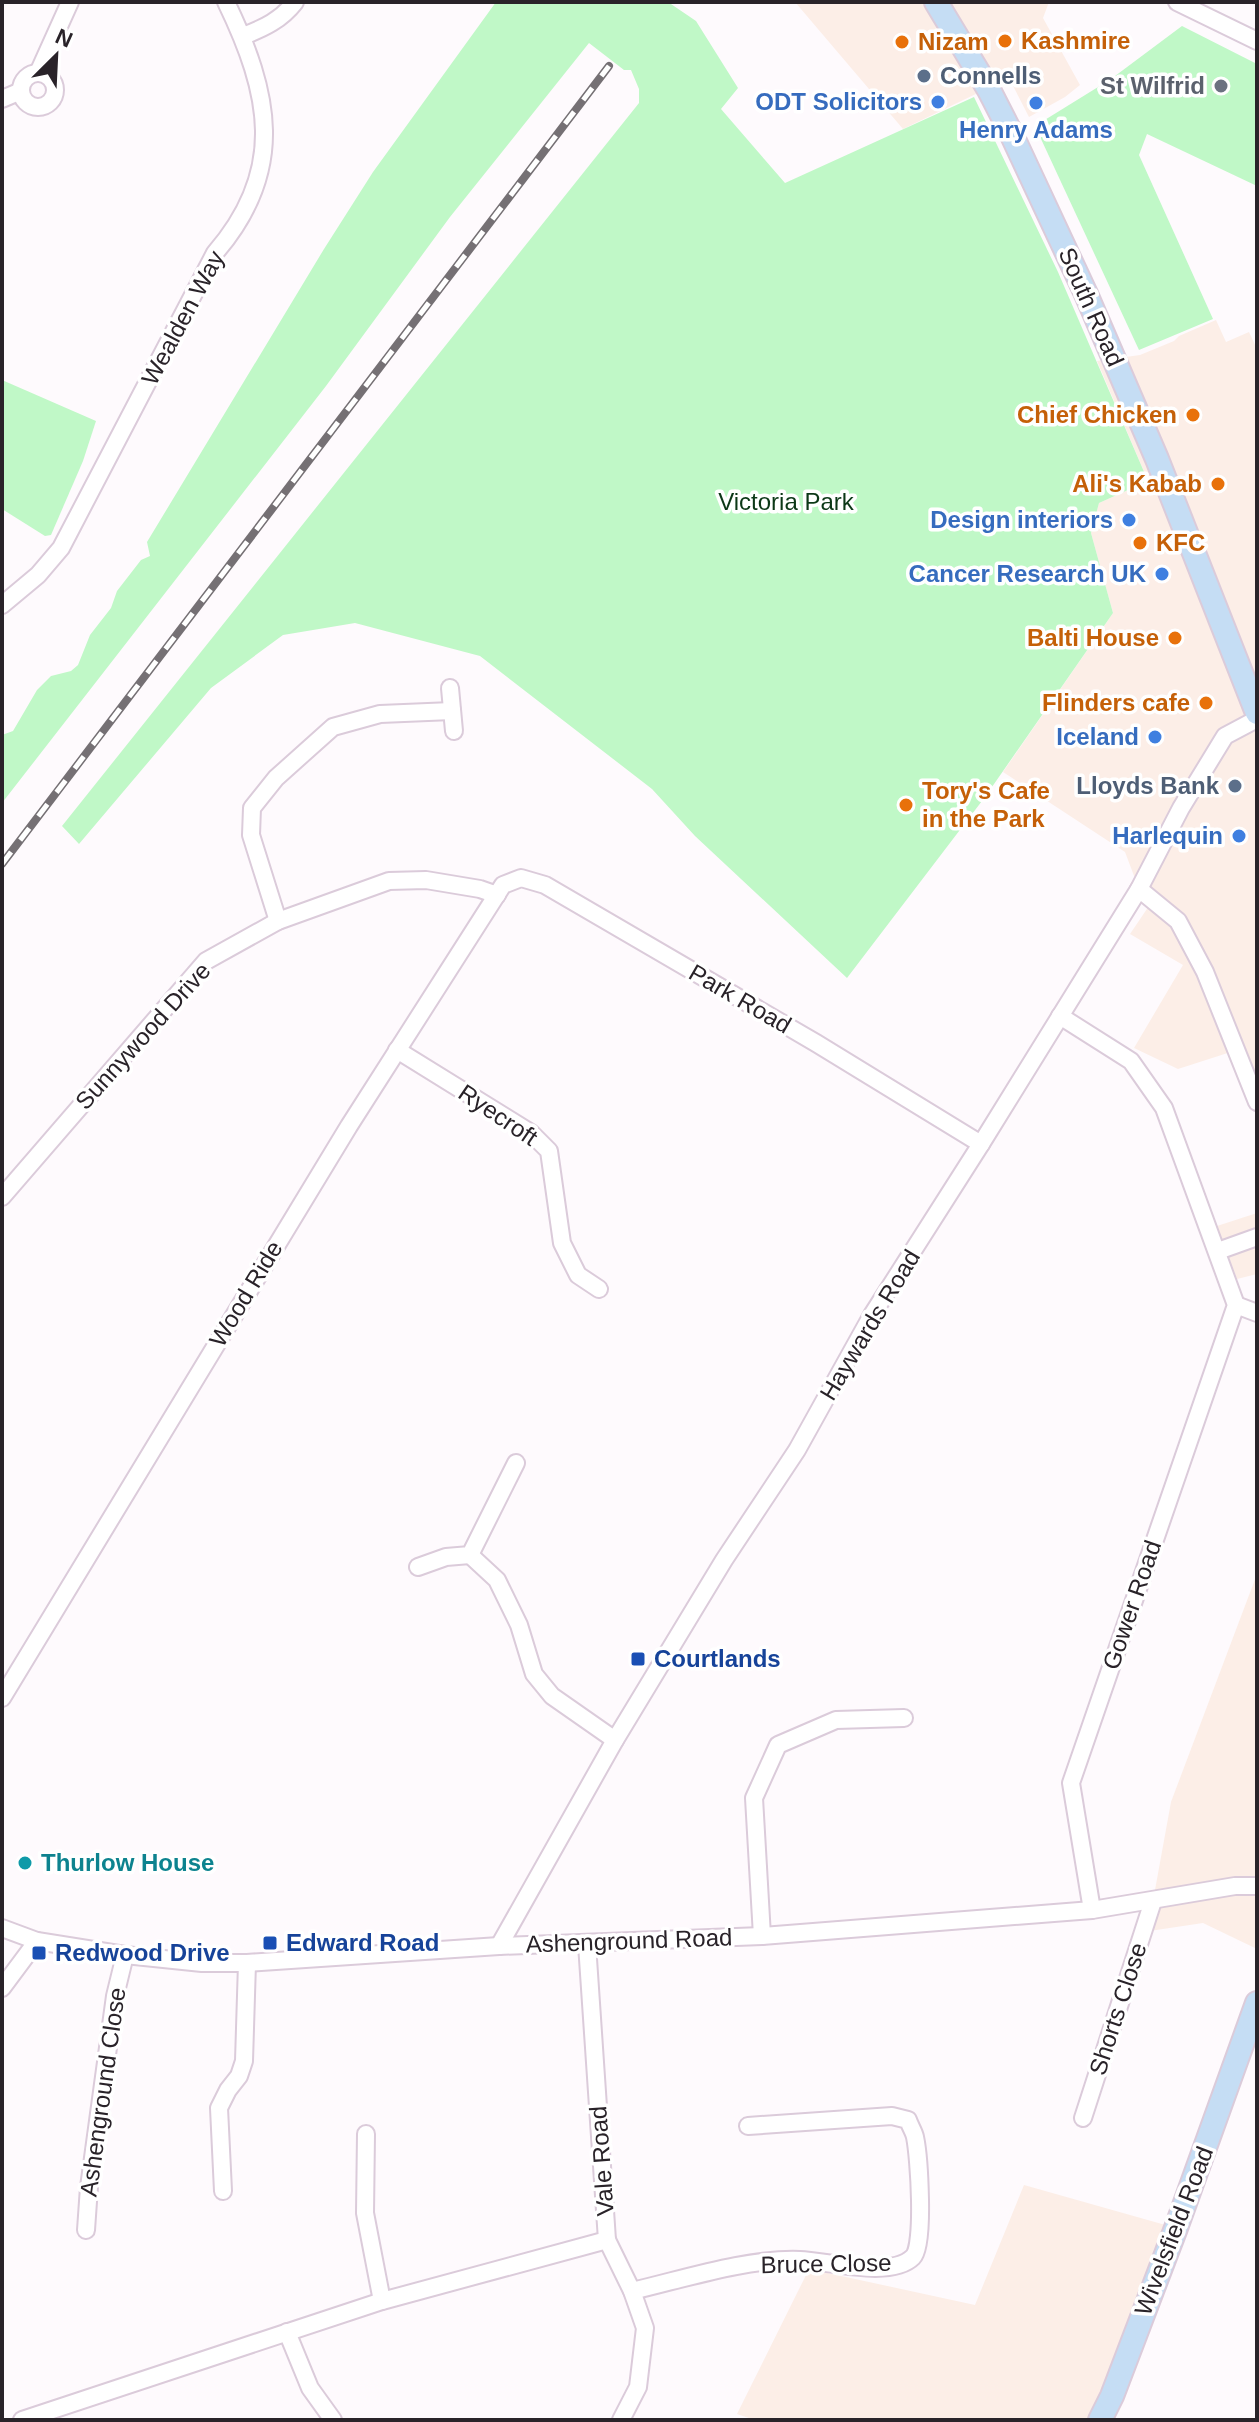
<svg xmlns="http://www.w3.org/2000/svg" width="1259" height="2422" viewBox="0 0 1259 2422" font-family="Helvetica,sans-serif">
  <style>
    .commercial { fill: #fceee7 }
    .green { fill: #c0f8c7 }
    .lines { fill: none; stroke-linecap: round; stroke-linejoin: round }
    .street-casing { stroke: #dbcbda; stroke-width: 20 }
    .secondary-casing { stroke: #dbcbda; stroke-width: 26 }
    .street { stroke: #fff; stroke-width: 16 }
    .secondary { stroke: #c5ddf4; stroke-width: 22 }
    .rail-casing { stroke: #757074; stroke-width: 8 }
    .rail { stroke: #fff; stroke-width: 5; stroke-dasharray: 15; stroke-linecap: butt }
    .food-dot { fill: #e8710a; stroke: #fff; stroke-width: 3 }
    .service-dot { fill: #5c6f8a; stroke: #fff; stroke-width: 3 }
    .worship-dot { fill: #6b7280; stroke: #fff; stroke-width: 3 }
    .shop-dot { fill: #3f7fe0; stroke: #fff; stroke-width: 3 }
    .transit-dot { fill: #1a4fb4; stroke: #fff; stroke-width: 3 }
    .culture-dot { fill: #0f9aa8; stroke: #fff; stroke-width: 3 }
    .labels { text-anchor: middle; stroke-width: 7; stroke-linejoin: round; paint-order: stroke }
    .food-label { font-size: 24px; font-weight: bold; fill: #c56008; stroke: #fff; text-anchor: start }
    .service-label { font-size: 24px; font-weight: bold; fill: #4e5e75; stroke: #fff; text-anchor: start }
    .worship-label { font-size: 24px; font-weight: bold; fill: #5b616d; stroke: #fff; text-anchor: end }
    .shop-label { font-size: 24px; font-weight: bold; fill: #366cbe; stroke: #fff; text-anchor: end }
    .street-label { font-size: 24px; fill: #292329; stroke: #fff }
    .park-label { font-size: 24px; fill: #0c3817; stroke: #fff }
    .transit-label { font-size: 24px; font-weight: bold; fill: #164399; stroke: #fff; text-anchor: start }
    .culture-label { font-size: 24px; font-weight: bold; fill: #0d838f; stroke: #fff; text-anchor: start }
  </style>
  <rect width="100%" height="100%" fill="#fefafd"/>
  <!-- commercial -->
  <g class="commercial">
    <polygon points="795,2 1049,2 1043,18 1080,85 1065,97 1029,117 1009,78 903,129"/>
    <polygon points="1216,320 1226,342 1249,332 1257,349 1257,1102 1237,1050 1178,1069 1134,1048 1183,965 1130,934 1153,900 1139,889 1125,852 1003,772 1113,613 1091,533 1099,503 1148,481 1097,361 1140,355 1174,341 1179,336"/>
    <polygon points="1257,1213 1257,1274 1237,1279 1217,1226"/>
    <polygon points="1257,1574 1257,1949 1203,1923 1143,1932 1153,1901 1171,1802"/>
    <polygon points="1024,2185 1176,2228 1100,2420 755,2420 737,2414 809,2269 975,2305"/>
  </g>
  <!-- green -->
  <g class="green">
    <polygon points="496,2 668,2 696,21 738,88 721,109 785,183 974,97 1058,272 1148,481 1099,503 1091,533 1113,613 985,797 847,978 695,836 652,789 480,656 355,623 283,635 211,688 79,844 62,826 639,103 639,89 631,70 624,70 589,43 450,217 326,386 2,803 2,735 13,731 37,690 51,676 71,671 78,665 90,635 111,608 117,591 141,560 150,556 147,542 324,249 373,172"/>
    <polygon points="1182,26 1257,64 1257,186 1147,134 1139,155 1213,319 1139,350 1035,126 1111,79"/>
    <polygon points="2,380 96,421 83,461 51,535 45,536 2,509"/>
  </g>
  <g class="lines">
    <defs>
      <g id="street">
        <polyline points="1177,2 1257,41"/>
        <path d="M243,36C264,28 281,20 295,2"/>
        <polyline points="38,73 70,2"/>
        <circle cx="38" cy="90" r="17"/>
        <polyline points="2,99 21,91"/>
        <path d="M2,605L38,575L61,548L215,253C287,170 270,93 226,2"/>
        <polyline points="450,688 454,731"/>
        <polyline points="1139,889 1178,921 1205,972 1257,1102"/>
        <polyline points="278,921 251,835 252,808 276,778 333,727 380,714 452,711"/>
        <polyline points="1060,1016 1131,1061 1164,1108 1236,1305 1071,1783 1092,1910"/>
        <polyline points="397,1050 531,1133 549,1151 562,1243 578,1275 599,1289"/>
        <polyline points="2,1197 206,961 278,921 389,881 426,880 480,889 497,895"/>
        <polyline points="1218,1251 1257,1237"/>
        <polyline points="1236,1305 1257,1313"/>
        <polyline points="470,1555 497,1580 519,1625 534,1674 552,1696 615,1740"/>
        <polyline points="418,1567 446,1557 470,1555 516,1463"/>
        <polyline points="2,1698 349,1126 503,885 521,878 545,885 816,1043 981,1144"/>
        <polyline points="2,1928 37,1941 125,1955 202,1963 247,1963 499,1946 762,1936 1092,1910 1235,1886 1257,1886"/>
        <polyline points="762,1936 754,1798 778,1745 836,1720 904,1718"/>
        <polyline points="499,1946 615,1740 724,1560 797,1450 872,1315 981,1144 1139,889 1181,808 1225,736 1257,719"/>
        <polyline points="2,1988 37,1941"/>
        <polyline points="1083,2118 1153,1901"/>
        <polyline points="366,2134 365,2213 382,2301"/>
        <polyline points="223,2191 219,2108 228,2090 239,2076 244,2061 247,1963"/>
        <polyline points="86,2230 89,2187 115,1996 125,1955"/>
        <polyline points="607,2240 632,2291 645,2328 638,2387 621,2420"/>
        <path d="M632,2291C684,2279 747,2258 800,2260C828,2261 891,2279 913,2257C925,2246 919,2156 915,2137C914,2132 910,2126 908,2120L892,2116L748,2126"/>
        <polyline points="287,2332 310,2388 333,2420"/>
        <polyline points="22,2420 382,2301 607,2240 587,1944"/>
      </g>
      <g id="secondary">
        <polyline points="936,2 989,90 1010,131 1086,294 1157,459 1257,713"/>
        <polyline points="1100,2420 1112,2396 1176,2228 1257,2003"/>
      </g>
    </defs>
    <!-- street casing -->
    <use href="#street" class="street-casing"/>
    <!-- secondary casing -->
    <use href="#secondary" class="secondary-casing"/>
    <!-- street -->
    <use href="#street" class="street"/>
    <!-- secondary -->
    <use href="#secondary" class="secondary"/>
    <defs>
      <polyline id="rail" points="2,864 609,66"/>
    </defs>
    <!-- rail casing -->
    <use href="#rail" class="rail-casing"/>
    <!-- rail -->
    <use href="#rail" class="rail"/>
  </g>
  <!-- markers -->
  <g class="food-dot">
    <circle cx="1005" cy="41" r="8"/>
    <circle cx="902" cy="42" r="8"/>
    <circle cx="1193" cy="415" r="8"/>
    <circle cx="1218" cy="484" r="8"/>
    <circle cx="1140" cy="543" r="8"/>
    <circle cx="1175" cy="638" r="8"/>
    <circle cx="1206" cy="703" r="8"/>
    <circle cx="906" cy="805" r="8"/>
  </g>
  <g class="service-dot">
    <circle cx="924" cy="76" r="8"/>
    <circle cx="1235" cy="786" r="8"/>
  </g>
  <circle class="worship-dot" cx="1221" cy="86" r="8"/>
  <g class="shop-dot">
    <circle cx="938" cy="102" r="8"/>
    <circle cx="1036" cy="103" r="8"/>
    <circle cx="1129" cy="520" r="8"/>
    <circle cx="1162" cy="574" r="8"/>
    <circle cx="1155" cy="737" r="8"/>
    <circle cx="1239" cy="836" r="8"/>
  </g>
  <g class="transit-dot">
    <rect x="630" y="1651" width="16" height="16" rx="4"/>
    <rect x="262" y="1935" width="16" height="16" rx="4"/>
    <rect x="31" y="1945" width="16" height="16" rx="4"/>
  </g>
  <circle class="culture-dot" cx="25" cy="1863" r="8"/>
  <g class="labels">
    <!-- food labels -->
    <g class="food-label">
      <text x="1021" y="49">Kashmire</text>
      <text x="918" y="50">Nizam</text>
      <text x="1177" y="423" text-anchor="end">Chief Chicken</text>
      <text x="1202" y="492" text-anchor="end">Ali's Kabab</text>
      <text x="1156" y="551">KFC</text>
      <text x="1159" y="646" text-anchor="end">Balti House</text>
      <text x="1190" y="711" text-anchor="end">Flinders cafe</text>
      <text x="922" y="799">Tory's Cafe<tspan x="922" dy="28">in the Park</tspan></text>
    </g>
    <!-- service labels -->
    <g class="service-label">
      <text x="940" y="84">Connells</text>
      <text x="1219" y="794" text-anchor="end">Lloyds Bank</text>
    </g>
    <!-- worship labels -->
    <g class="worship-label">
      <text x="1205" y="94">St Wilfrid</text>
    </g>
    <!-- shop labels -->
    <g class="shop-label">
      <text x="922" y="110">ODT Solicitors</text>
      <text x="1036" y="138" text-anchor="middle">Henry Adams</text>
      <text x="1113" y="528">Design interiors</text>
      <text x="1146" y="582">Cancer Research UK</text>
      <text x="1139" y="745">Iceland</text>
      <text x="1223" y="844">Harlequin</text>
    </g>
    <!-- street labels -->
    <g class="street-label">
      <text transform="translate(1091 307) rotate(66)" y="8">South Road</text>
      <text transform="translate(183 318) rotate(-62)" y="8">Wealden Way</text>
      <text transform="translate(740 999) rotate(30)" y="8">Park Road</text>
      <text transform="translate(143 1036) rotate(-48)" y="8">Sunnywood Drive</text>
      <text transform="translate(498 1115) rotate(34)" y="8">Ryecroft</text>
      <text transform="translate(246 1294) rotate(-59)" y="8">Wood Ride</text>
      <text transform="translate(870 1325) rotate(-59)" y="8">Haywards Road</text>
      <text transform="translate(1132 1605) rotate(-71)" y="8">Gower Road</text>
      <text transform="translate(629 1941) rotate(-2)" y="8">Ashenground Road</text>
      <text transform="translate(1118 2009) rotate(-72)" y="8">Shorts Close</text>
      <text transform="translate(103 2092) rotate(-82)" y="8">Ashenground Close</text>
      <text transform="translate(602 2161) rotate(-94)" y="8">Vale Road</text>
      <text transform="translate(1174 2231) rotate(-69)" y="8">Wivelsfield Road</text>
      <text transform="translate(826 2264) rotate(-1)" y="8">Bruce Close</text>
    </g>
    <!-- park labels -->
    <g class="park-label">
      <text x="786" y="510">Victoria Park</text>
    </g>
    <!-- transit labels -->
    <g class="transit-label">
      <text x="654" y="1667">Courtlands</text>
      <text x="286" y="1951">Edward Road</text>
      <text x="55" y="1961">Redwood Drive</text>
    </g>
    <!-- culture labels -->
    <g class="culture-label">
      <text x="41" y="1871">Thurlow House</text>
    </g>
  </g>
  <!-- border -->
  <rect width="1259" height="2422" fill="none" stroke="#292329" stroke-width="8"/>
  <!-- north arrow -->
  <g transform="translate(56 56) rotate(24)" stroke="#ffffff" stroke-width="6" paint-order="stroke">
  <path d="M0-6L14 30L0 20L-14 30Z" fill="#292329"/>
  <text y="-12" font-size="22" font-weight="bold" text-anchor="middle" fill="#292329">N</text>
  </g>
</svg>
